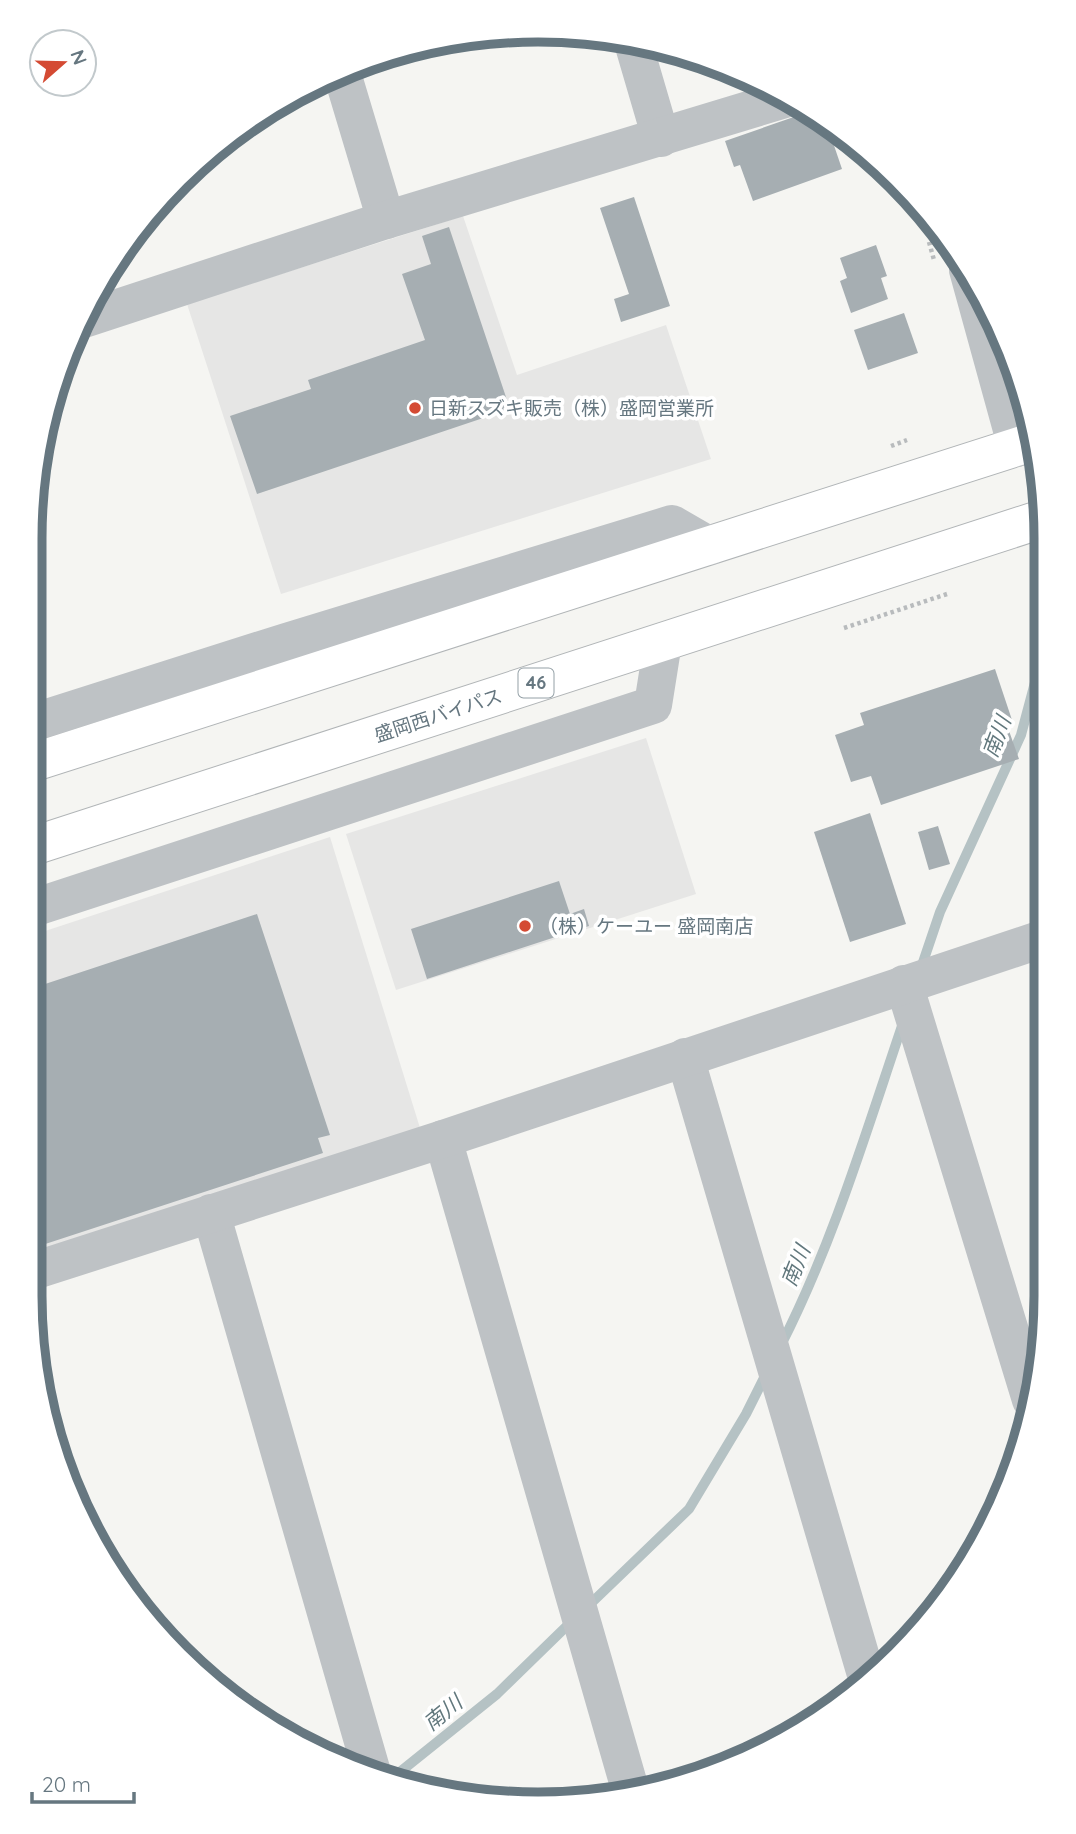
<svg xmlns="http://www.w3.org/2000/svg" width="1076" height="1834" viewBox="0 0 1076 1834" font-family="Quicksand,'Noto Sans JP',sans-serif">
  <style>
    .built { fill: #e6e6e5 }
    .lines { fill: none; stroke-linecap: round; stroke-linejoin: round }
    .stream { stroke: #b5c2c4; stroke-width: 10 }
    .building { fill: #a6aeb2 }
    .highway-casing { stroke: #b1b5b7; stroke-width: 40 }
    .path { stroke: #b8bbbd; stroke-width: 4.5; stroke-dasharray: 3.5 3.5; stroke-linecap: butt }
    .minor { stroke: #bec2c5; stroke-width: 38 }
    .highway { stroke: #fff; stroke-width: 38 }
    .poi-dot { fill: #d44a33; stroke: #fff; stroke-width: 2.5 }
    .labels { text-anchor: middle; stroke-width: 7; stroke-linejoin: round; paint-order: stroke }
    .shield { fill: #fff; stroke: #94a0a6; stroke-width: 2 }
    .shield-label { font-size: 18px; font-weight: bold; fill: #667780 }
    .poi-label { font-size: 19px; fill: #667780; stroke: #fff; text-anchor: start }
    .street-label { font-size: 19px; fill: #667780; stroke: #fff }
    .water-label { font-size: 21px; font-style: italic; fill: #62787d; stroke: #fff }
    .rim { fill: none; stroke: #667780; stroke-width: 9 }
  </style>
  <rect width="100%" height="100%" fill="#f5f5f2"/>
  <!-- built -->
  <g class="built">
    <polygon points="463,216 517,375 666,325 711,459 281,594 187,304"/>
    <polygon points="646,738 696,894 396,990 346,834"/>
    <polygon points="330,837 420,1128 30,1255 30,936"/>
  </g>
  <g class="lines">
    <!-- stream -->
    <g class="stream">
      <polyline points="920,971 940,912 1021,735 1045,645"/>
      <path d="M781,1345C833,1243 866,1132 903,1023"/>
      <polyline points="585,1609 689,1509 746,1414 767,1372"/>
      <polyline points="390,1780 497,1694 573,1620"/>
    </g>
  </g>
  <!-- building -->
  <g class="building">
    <polygon points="811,111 825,119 842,169 753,201 740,165 734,167 725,141"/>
    <polygon points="634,197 670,306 621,322 614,299 629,294 600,208"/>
    <polygon points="449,227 510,409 257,494 230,416 311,389 308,380 425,340 402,274 431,264 422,236"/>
    <polygon points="876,245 887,276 881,278 888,299 851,313 840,281 847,278 840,258"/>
    <polygon points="904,313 918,353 868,370 854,330"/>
    <polygon points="995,669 1014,726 1008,728 1019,759 881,805 871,776 851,782 835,735 864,725 860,713"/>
    <polygon points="870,813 906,924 850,942 814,832"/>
    <polygon points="938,826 950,864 929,870 918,832"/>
    <polygon points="559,881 570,914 584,909 589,926 427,979 411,929"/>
    <polygon points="257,914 330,1135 318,1138 323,1153 30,1249 30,989"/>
  </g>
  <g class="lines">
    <defs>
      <g id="highway">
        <polyline points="31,763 1035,441"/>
        <polyline points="30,847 1045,518"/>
      </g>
    </defs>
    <!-- highway casing -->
    <use href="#highway" class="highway-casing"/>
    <!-- path -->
    <g class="path">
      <polyline points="929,242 934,260"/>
      <polyline points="891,446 907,440"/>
      <polyline points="844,628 947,594"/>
      <polyline points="1038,639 1045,661"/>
    </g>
    <!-- minor -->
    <g class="minor">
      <polyline points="632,39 661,138"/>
      <polyline points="341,70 386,220"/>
      <polyline points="968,270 1017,448"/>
      <polyline points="84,319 386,220 788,98"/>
      <polyline points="31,723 286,642 672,524 710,546"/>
      <polyline points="30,909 653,705 663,642"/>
      <polyline points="904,984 1031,1400"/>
      <polyline points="685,1057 867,1678"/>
      <polyline points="443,1139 630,1789"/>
      <polyline points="211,1213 373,1776"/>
      <polyline points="30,1272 443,1139 1045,938"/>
    </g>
    <!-- highway -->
    <use href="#highway" class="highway"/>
  </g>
  <!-- markers -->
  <g class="poi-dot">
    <circle cx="415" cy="408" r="7"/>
    <circle cx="525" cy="926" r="7"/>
  </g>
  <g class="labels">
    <!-- shield labels -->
    <rect class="shield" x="518.5" y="668.5" width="35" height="29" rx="5"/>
    <g class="shield-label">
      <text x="536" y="689">46</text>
    </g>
    <!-- poi labels -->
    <g class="poi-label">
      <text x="429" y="415">日新スズキ販売（株）盛岡営業所</text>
      <text x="539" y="933">（株）ケーユー 盛岡南店</text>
    </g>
    <!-- street labels -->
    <g class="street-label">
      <text transform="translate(438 715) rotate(-18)" y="7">盛岡西バイパス</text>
    </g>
    <!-- water labels -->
    <g class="water-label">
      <text transform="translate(997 737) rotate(-69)" y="7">南川</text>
      <text transform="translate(796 1266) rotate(-68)" y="7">南川</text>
      <text transform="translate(443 1713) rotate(-39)" y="7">南川</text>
    </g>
  </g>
  <!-- crop -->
  <path d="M0 0H1076V1834H0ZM538 42H538A496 496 0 0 1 1034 538V1296A496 496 0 0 1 538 1792H538A496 496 0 0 1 42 1296V538A496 496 0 0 1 538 42Z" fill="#fff" fill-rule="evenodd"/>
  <path class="rim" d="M538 42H538A496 496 0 0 1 1034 538V1296A496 496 0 0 1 538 1792H538A496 496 0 0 1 42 1296V538A496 496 0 0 1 538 42Z"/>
  <!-- north arrow -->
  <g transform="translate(63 63) rotate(70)"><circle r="33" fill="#ffffff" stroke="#c2c9cc" stroke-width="2"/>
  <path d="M0-5L12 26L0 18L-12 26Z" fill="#d44a33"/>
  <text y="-10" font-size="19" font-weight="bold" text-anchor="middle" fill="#667780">N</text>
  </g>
  <!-- scale -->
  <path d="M32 1792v10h102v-10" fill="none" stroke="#667780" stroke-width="3.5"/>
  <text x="42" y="1792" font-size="21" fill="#667780" stroke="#ffffff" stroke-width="5" paint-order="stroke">20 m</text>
</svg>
